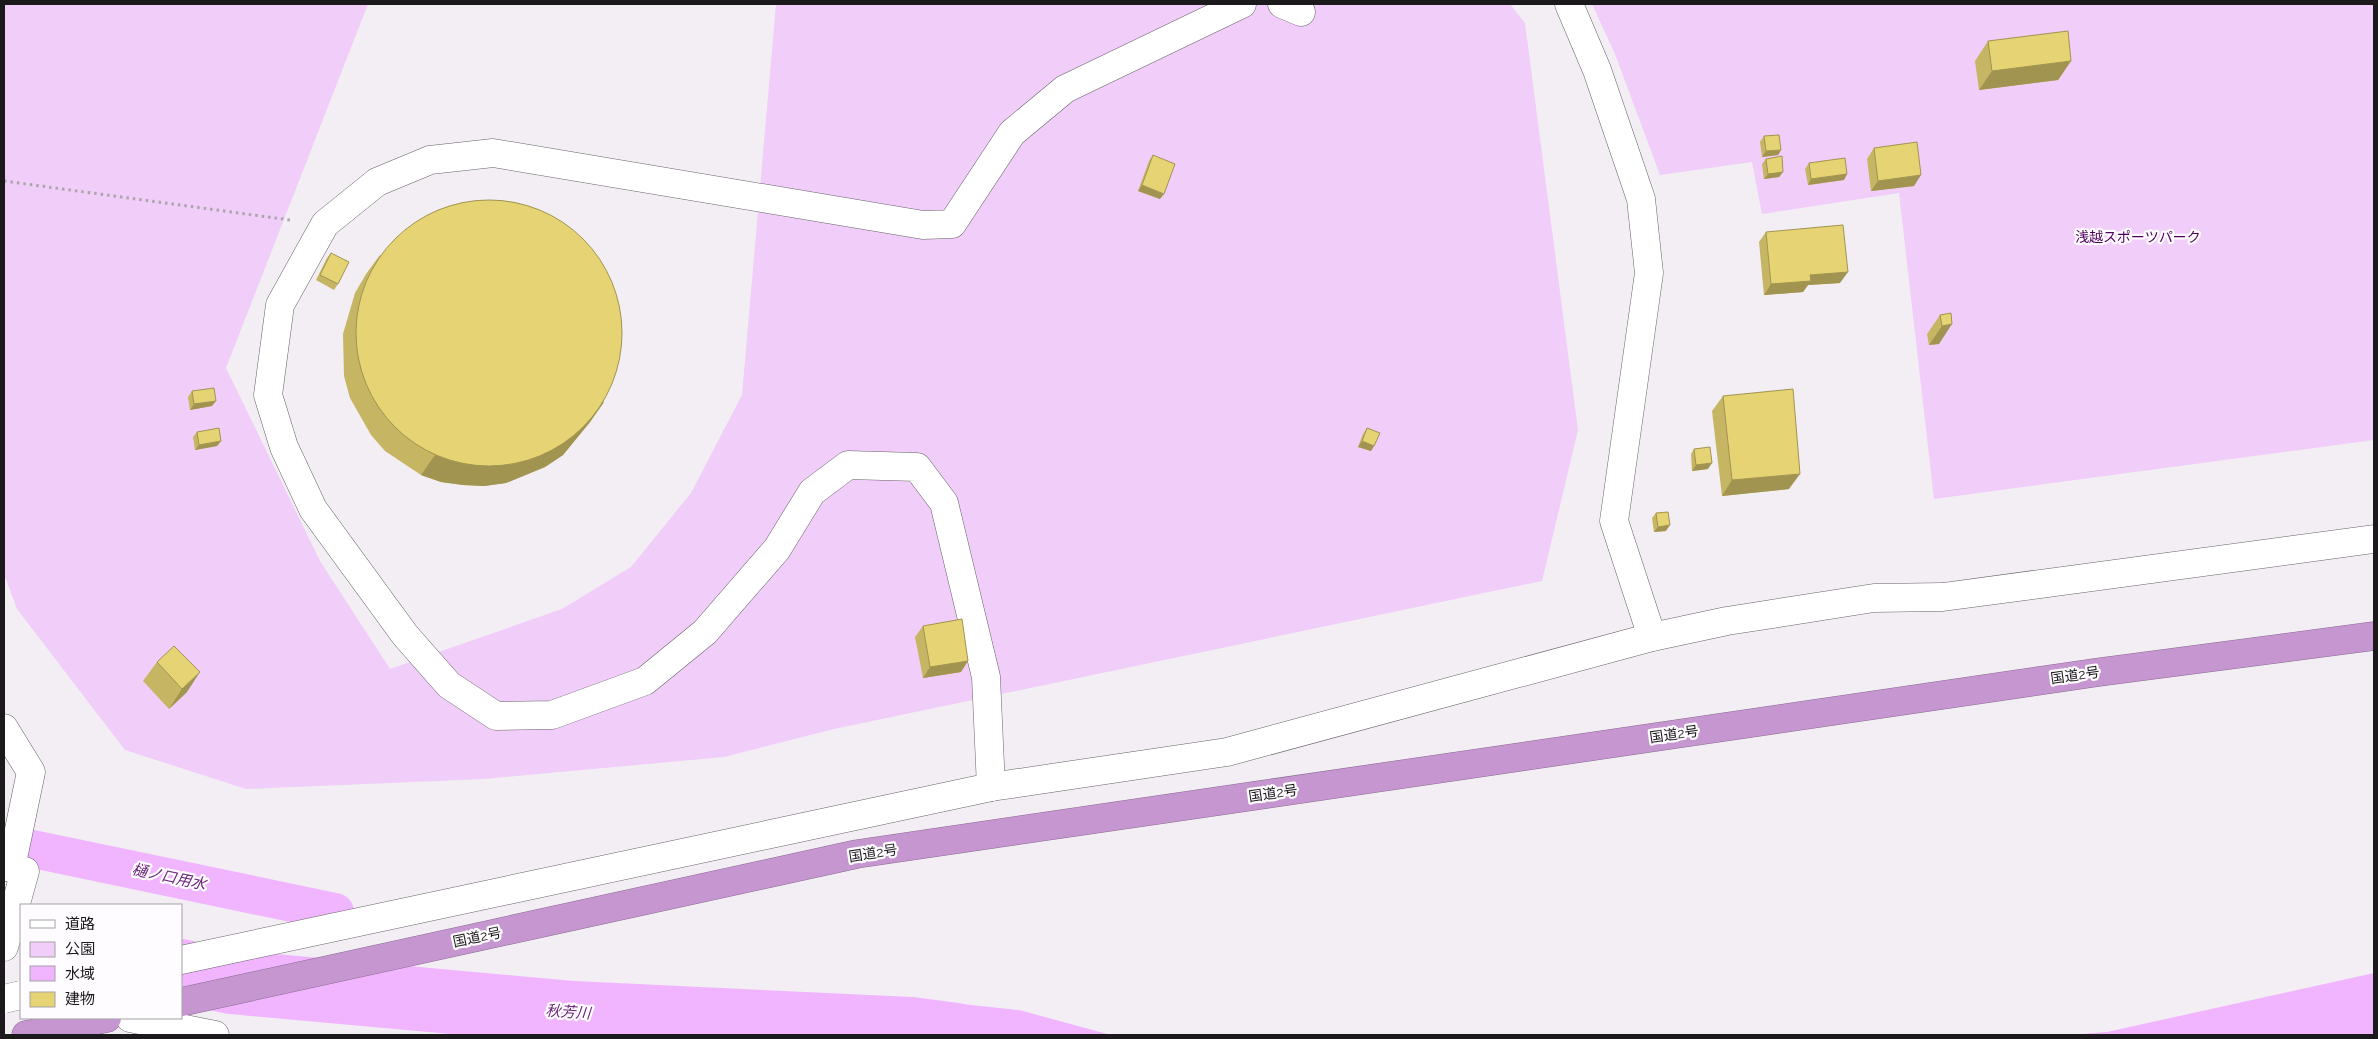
<svg xmlns="http://www.w3.org/2000/svg" width="2378" height="1039" viewBox="0 0 2378 1039" font-family="Raleway,'Noto Sans JP',sans-serif">
  <style>
    .green { fill: #f1cdf9 }
    .water { fill: #f1b5ff }
    .lines { fill: none; stroke-linecap: round; stroke-linejoin: round }
    .canal { stroke: #f1b5ff; stroke-width: 38 }
    .river { stroke: #f1b5ff; stroke-width: 64 }
    .street-casing { stroke: #676368; stroke-width: 29 }
    .highway-casing { stroke: #8a6a91; stroke-width: 29 }
    .path { stroke: #aaa7ab; stroke-width: 3; stroke-dasharray: 2.5 4; stroke-linecap: butt }
    .street { stroke: #fff; stroke-width: 28 }
    .highway { stroke: #c696d1; stroke-width: 28 }
    .street-bridge-casing { stroke: #676368; stroke-width: 29; stroke-linecap: butt }
    .street-bridge { stroke: #fff; stroke-width: 28 }
    .wall { fill: #c6b563 }
    .shaded-wall { fill: #a19450 }
    .building { fill: #e6d373; stroke: #a19450 }
    .labels { text-anchor: middle; stroke-width: 4.5; stroke-linejoin: round; paint-order: stroke }
    .park-label { font-size: 14px; fill: #4f005d; stroke: #fefcff }
    .street-label { font-size: 14px; fill: #1b191b; stroke: #fefcff }
    .water-label { font-size: 15px; font-style: italic; fill: #6a2479; stroke: #fefcff }
  </style>
  <rect width="100%" height="100%" fill="#f2eef3"/>
  <!-- green -->
  <g class="green">
    <polygon points="4,4 368,4 226,368 320,561 390,669 562,609 631,567 691,493 742,395 776,4 1510,4 1525,23 1578,430 1542,581 834,729 724,757 484,779 246,789 125,750 17,609 4,574"/>
    <polygon points="1592,4 2374,4 2374,440 1934,499 1899,193 1762,214 1752,162 1660,175 1615,54"/>
  </g>
  <!-- water -->
  <g class="water">
    <polygon points="2374,973 2374,1035 2068,1035 2107,1032"/>
    <polygon points="924,1000 1019,1010 1111,1035 921,1035"/>
  </g>
  <g class="lines">
    <!-- canal -->
    <polyline class="canal" points="4,843 335,912"/>
    <!-- river -->
    <polyline class="river" points="181,971 231,982 573,1013 911,1029 956,1035"/>
    <defs>
      <g id="street">
        <polyline points="1282,4 1301,12"/>
        <polyline points="1569,4 1597,70 1641,199 1649,273 1614,521 1652,637"/>
        <polyline points="4,728 31,772 11,868"/>
        <polyline points="991,787 986,677 944,503 917,467 848,465 812,492 777,549 705,632 645,681 552,715 496,716 449,685 405,635 313,509 284,447 268,395 280,305 325,224 377,182 430,160 493,153 923,225 952,224 1012,133 1065,89 1242,4"/>
        <polyline points="4,866 25,871 4,947"/>
        <polyline points="181,960 991,787 1227,752 1652,637 1727,621 1874,598 1943,597 2374,539"/>
        <polyline points="130,1018 215,1035"/>
      </g>
      <g id="highway">
        <polyline points="181,1002 857,854 2100,672 2374,636"/>
        <polyline points="26,1035 107,1018"/>
      </g>
    </defs>
    <!-- street casing -->
    <use href="#street" class="street-casing"/>
    <!-- highway casing -->
    <use href="#highway" class="highway-casing"/>
    <!-- path -->
    <polyline class="path" points="4,181 290,220"/>
    <!-- street -->
    <use href="#street" class="street"/>
    <!-- highway -->
    <use href="#highway" class="highway"/>
    <defs>
      <polyline id="street-bridge" points="4,999 21,995"/>
    </defs>
    <!-- street-bridge casing -->
    <use href="#street-bridge" class="street-bridge-casing"/>
    <!-- street-bridge -->
    <use href="#street-bridge" class="street-bridge"/>
  </g>
  <!-- wall -->
  <g class="wall">
    <polygon points="1988,41 2071,61 2058,80 1979,90 1975,61"/>
    <polygon points="1764,136 1781,150 1778,155 1762,157 1760,142"/>
    <polygon points="1874,148 1914,186 1871,191 1867,159"/>
    <polygon points="1153,155 1160,199 1138,191 1149,161"/>
    <polygon points="1766,159 1783,172 1779,177 1764,179 1762,164"/>
    <polygon points="1809,163 1847,174 1844,180 1808,185 1805,169"/>
    <polygon points="1766,232 1840,283 1808,285 1803,292 1764,295 1759,242"/>
    <polygon points="331,253 338,284 334,290 316,280 327,258"/>
    <polygon points="380,255 604,402 590,422 563,455 545,467 506,483 484,486 463,485 441,482 421,475 385,451 371,435 350,398 344,376 343,334 355,293 366,274"/>
    <polygon points="1951,313 1939,344 1929,345 1927,334 1940,315"/>
    <polygon points="192,391 212,406 190,410 188,397"/>
    <polygon points="1723,396 1789,489 1722,496 1712,411"/>
    <polygon points="1367,428 1374,446 1371,451 1358,447 1363,434"/>
    <polygon points="197,432 221,441 217,446 195,450 193,437"/>
    <polygon points="1694,449 1708,469 1692,471 1691,454"/>
    <polygon points="1656,513 1666,531 1654,532 1652,518"/>
    <polygon points="923,626 961,672 923,678 915,637"/>
    <polygon points="157,662 187,692 169,709 143,681"/>
  </g>
  <!-- shaded-wall -->
  <g class="shaded-wall">
    <polygon points="2071,61 2058,80 1979,90 1992,71"/>
    <polygon points="1781,150 1778,155 1762,157 1766,151"/>
    <polygon points="1783,172 1779,177 1764,179 1768,174"/>
    <polygon points="1847,174 1844,180 1808,185 1811,179"/>
    <polygon points="1921,175 1914,186 1871,191 1878,181"/>
    <polygon points="1142,185 1164,194 1160,199 1138,191"/>
    <polygon points="1848,272 1840,283 1808,285 1803,292 1764,295 1771,284 1810,275"/>
    <polygon points="1952,324 1939,344 1929,345 1942,326"/>
    <polygon points="216,401 212,406 190,410 194,404"/>
    <polygon points="604,402 590,422 563,455 545,467 506,483 484,486 463,485 441,482 421,475 435,455"/>
    <polygon points="221,441 217,446 195,450 199,445"/>
    <polygon points="1362,441 1374,446 1371,451 1358,447"/>
    <polygon points="1712,463 1708,469 1692,471 1696,465"/>
    <polygon points="1800,474 1789,489 1722,496 1732,480"/>
    <polygon points="1670,525 1666,531 1654,532 1658,527"/>
    <polygon points="968,661 961,672 923,678 930,667"/>
    <polygon points="200,672 187,692 169,709 182,689"/>
  </g>
  <!-- building -->
  <g class="building">
    <polygon points="2068,31 2071,61 1992,71 1988,41"/>
    <polygon points="1779,135 1781,150 1766,151 1764,136"/>
    <polygon points="1917,142 1921,175 1878,181 1874,148"/>
    <polygon points="1153,155 1175,164 1164,194 1142,185"/>
    <polygon points="1782,156 1783,172 1768,174 1766,159"/>
    <polygon points="1845,158 1847,174 1811,179 1809,163"/>
    <circle cx="489" cy="333" r="133"/>
    <polygon points="1843,225 1848,272 1810,275 1811,281 1771,284 1766,232"/>
    <polygon points="331,253 349,262 338,284 320,275"/>
    <polygon points="1951,313 1952,324 1942,326 1940,315"/>
    <polygon points="214,388 216,401 194,404 192,391"/>
    <polygon points="1793,389 1800,474 1732,480 1723,396"/>
    <polygon points="219,428 221,441 199,445 197,432"/>
    <polygon points="1367,428 1380,433 1374,446 1362,441"/>
    <polygon points="1710,447 1712,463 1696,465 1694,449"/>
    <polygon points="1668,512 1670,525 1658,527 1656,513"/>
    <polygon points="962,619 968,661 930,667 923,626"/>
    <polygon points="174,646 200,672 182,689 157,662"/>
  </g>
  <g class="labels">
    <!-- park labels -->
    <g class="park-label">
      <text x="2138" y="242">浅越スポーツパーク</text>
    </g>
    <!-- street labels -->
    <g class="street-label">
      <text transform="translate(2075 675) rotate(-8)" y="5">国道2号</text>
      <text transform="translate(1674 734) rotate(-8)" y="5">国道2号</text>
      <text transform="translate(1273 793) rotate(-8)" y="5">国道2号</text>
      <text transform="translate(873 853) rotate(-9)" y="5">国道2号</text>
      <text transform="translate(477 937) rotate(-12)" y="5">国道2号</text>
    </g>
    <!-- water labels -->
    <g class="water-label">
      <text transform="translate(169 877) rotate(12)" y="5">樋ノ口用水</text>
      <text transform="translate(568 1012) rotate(4)" y="5">秋芳川</text>
    </g>
  </g>
  <!-- border -->
  <rect width="2378" height="1039" fill="none" stroke="#1b191b" stroke-width="10"/>
  <!-- legend -->
  <rect x="20" y="904" width="162" height="115" fill="#fefcff" stroke="#a3a1a4"/>
  <rect x="30" y="920" width="25" height="8" fill="#ffffff" stroke="#a3a1a4"/>
  <text x="65" y="929" font-size="15" fill="#1b191b">道路</text>
  <rect x="30" y="942" width="25" height="15" fill="#f1cdf9" stroke="#a3a1a4"/>
  <text x="65" y="954" font-size="15" fill="#1b191b">公園</text>
  <rect x="30" y="966" width="25" height="15" fill="#f1b5ff" stroke="#a3a1a4"/>
  <text x="65" y="979" font-size="15" fill="#1b191b">水域</text>
  <rect x="30" y="992" width="25" height="15" fill="#e6d373" stroke="#a3a1a4"/>
  <text x="65" y="1004" font-size="15" fill="#1b191b">建物</text>
</svg>
